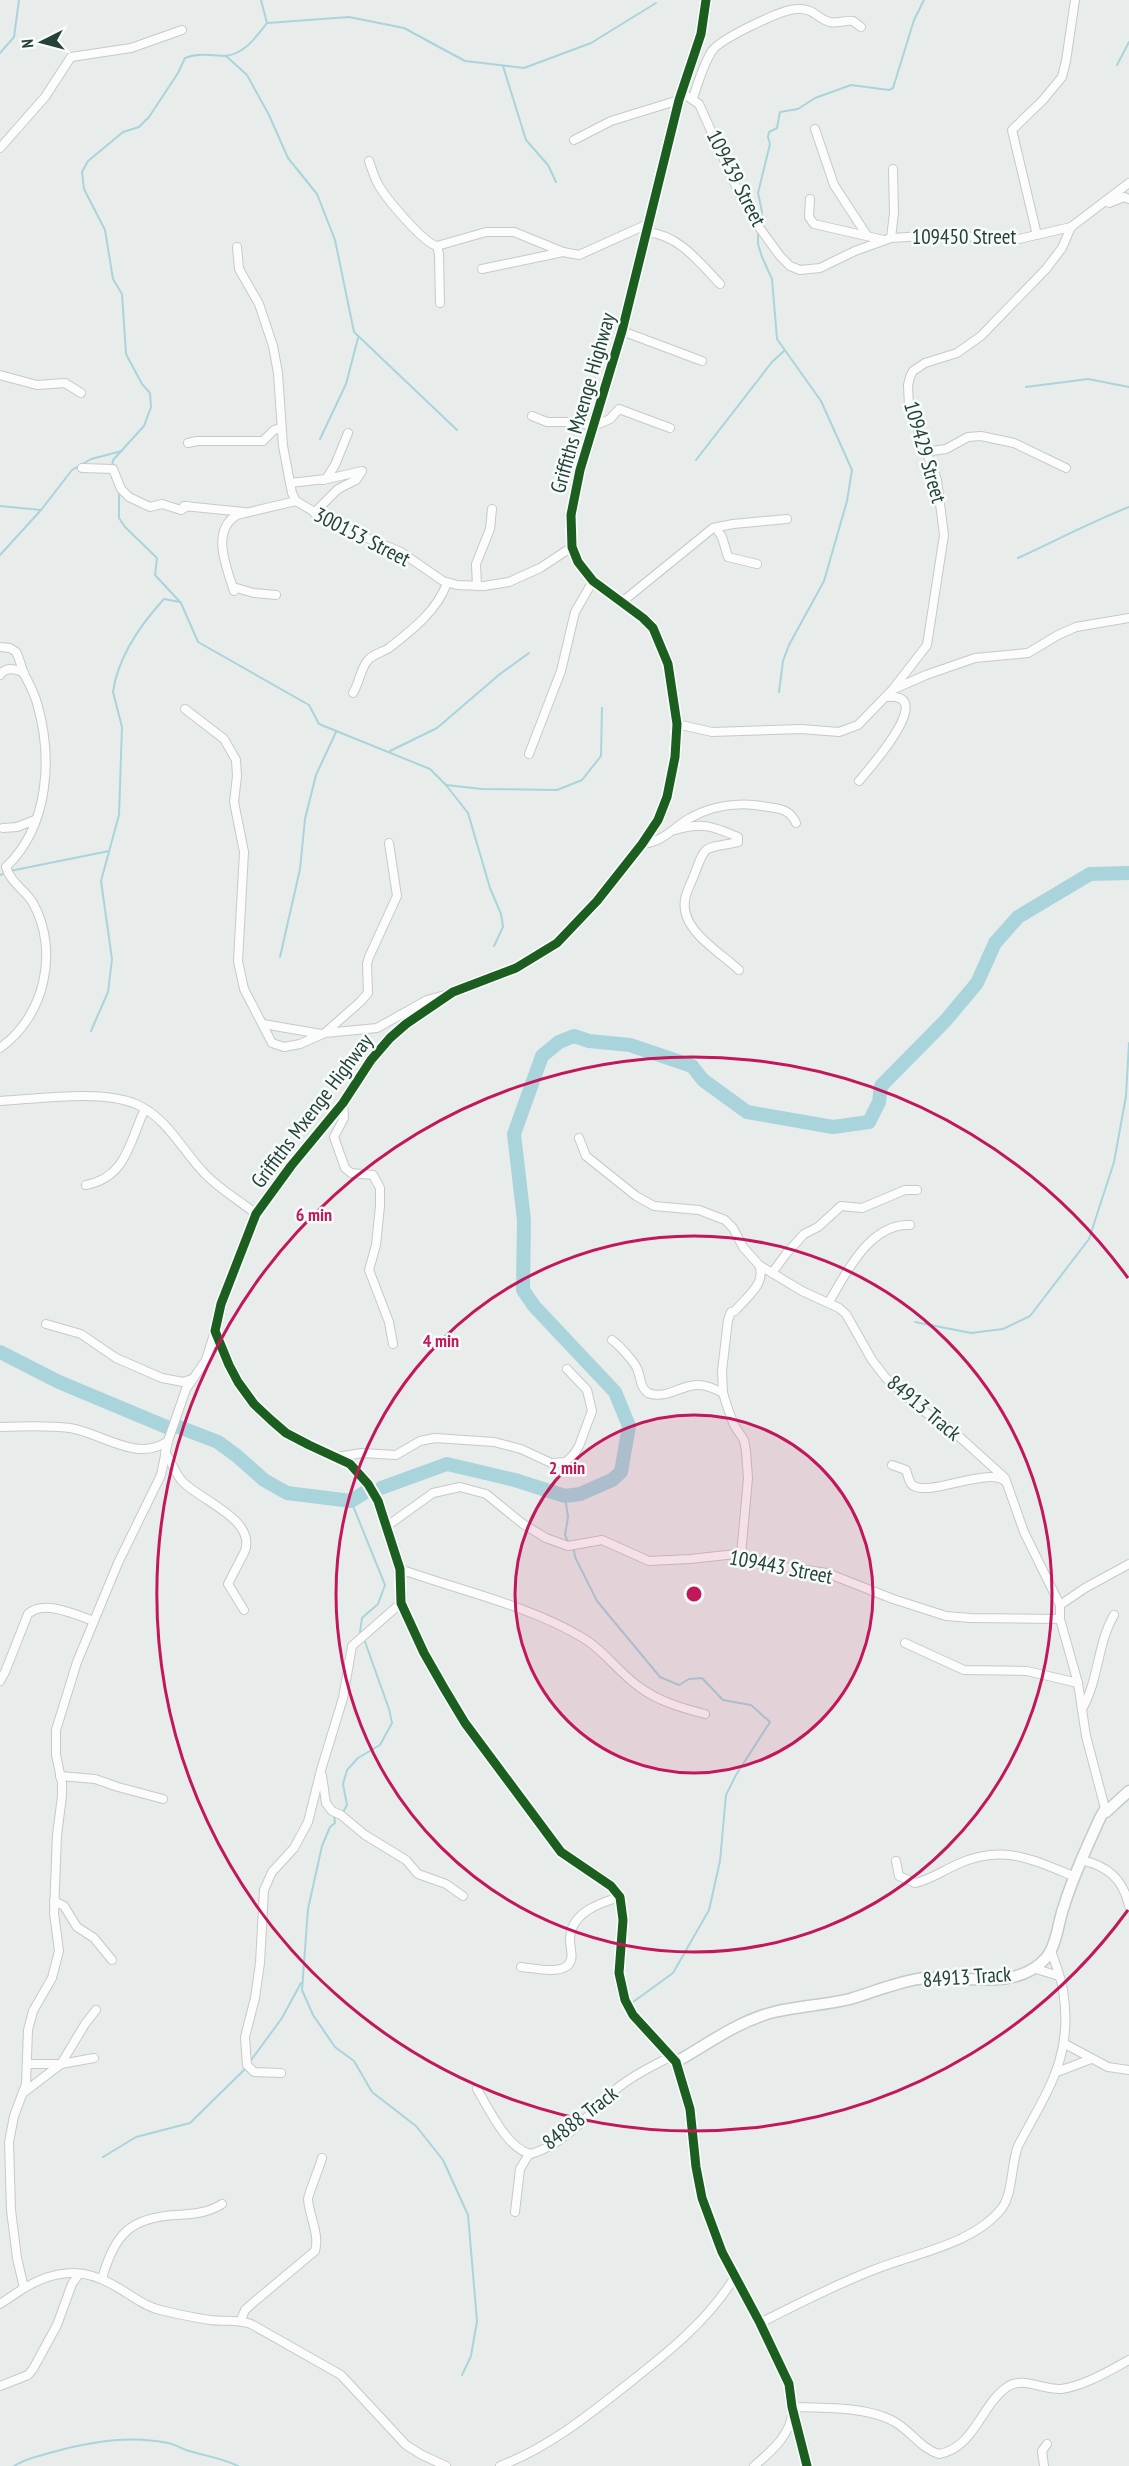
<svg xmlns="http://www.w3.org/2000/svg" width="1129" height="2466" viewBox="0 0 1129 2466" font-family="'PT Sans Narrow',sans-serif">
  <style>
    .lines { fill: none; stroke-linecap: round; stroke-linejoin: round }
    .stream { stroke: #a9d4db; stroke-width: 2 }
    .river { stroke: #a9d4db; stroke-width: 14 }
    .street-casing { stroke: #c5cac8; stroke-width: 10 }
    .secondary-casing { stroke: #c3cbc8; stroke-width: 13 }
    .street { stroke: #fcfcfc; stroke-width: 8 }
    .secondary { stroke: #fcfcfc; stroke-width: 10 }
    .cycleway-casing { stroke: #f7fbf9; stroke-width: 13 }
    .cycleway { stroke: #1b5e20; stroke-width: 9 }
    .ring { fill: none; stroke: #c2185b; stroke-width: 3 }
    .labels { text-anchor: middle; stroke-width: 5; stroke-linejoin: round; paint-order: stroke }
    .street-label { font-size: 21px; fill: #24423a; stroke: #f7fbf9 }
    .centre { fill: #c2185b; stroke: #f7fbf9; stroke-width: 3 }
    .ring-label { font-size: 18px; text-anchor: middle; font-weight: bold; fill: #c2185b; stroke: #f7fbf9; stroke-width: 5; stroke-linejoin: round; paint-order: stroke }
  </style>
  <rect width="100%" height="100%" fill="#e8edeb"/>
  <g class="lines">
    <!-- stream -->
    <g class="stream">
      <polyline points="268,23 349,17 404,28 465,61 524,68 591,43 656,3"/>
      <polyline points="0,53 14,37 19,0"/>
      <polyline points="226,56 247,75 269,115 288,158 317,194 335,240 354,332 457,430"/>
      <polyline points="1117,65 1129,42"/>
      <polyline points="503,66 526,140 548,165 556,182"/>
      <polyline points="760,224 762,212 758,193 770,144 768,137 769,132 777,128 780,112 798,109 815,98 851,85 889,90 893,88 914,20 924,0"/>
      <polyline points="758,229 758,244 762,257 772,279 777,339 821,401 852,470 847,501 824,581 789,645 783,661 779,692"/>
      <polyline points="1026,387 1088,379 1129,387"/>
      <polyline points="320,439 346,384 358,338"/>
      <polyline points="696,460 772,362 784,351"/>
      <path d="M112,467L113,460L144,426L151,407L150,393L142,384L126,354L122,294L113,279L105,230L84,189L82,172L88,161L123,132L139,127L149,117L178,73L185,58C197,53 210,55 223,56C243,56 256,37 267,23L261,0"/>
      <polyline points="119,490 119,518 125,527 157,558 155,575 181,603 198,642 309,705 319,724 430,769 446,785 468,813 490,888 501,914 503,927 494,946"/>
      <polyline points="0,506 41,510"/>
      <polyline points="0,555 41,510 72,470 91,459 122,451"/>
      <path d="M1018,558C1055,541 1091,522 1129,507"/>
      <polyline points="390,751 437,728 500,674 529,653"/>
      <polyline points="446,785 482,789 557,790 582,780 601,756 602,708"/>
      <polyline points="10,871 109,851"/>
      <polyline points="0,875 3,874"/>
      <polyline points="280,957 300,869 305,819 316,775 336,732"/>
      <path d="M91,1031L108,992L112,959L101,881L119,815L122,727L113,692C118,657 141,624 164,599L180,602"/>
      <polyline points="915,1322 971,1333 1003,1329 1030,1316 1089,1239 1114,1162 1126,1096 1129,1043"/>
      <polyline points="565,1496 568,1517 565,1535 569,1544"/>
      <polyline points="351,1501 385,1585 378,1604 362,1618 360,1632 363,1635"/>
      <polyline points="574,1550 575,1557 597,1601 660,1677 679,1685 689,1679 702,1678 723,1700 751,1705 770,1722 736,1775 726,1795 720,1861 709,1910 673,1973 633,2002"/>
      <polyline points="343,1812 347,1805 343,1784 347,1770 358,1758 380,1745 392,1723 389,1709 364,1639"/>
      <polyline points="334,1816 335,1823 330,1827 322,1846 308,1909 302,1990 313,2015 335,2047 354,2061 372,2092 416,2126 443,2160 468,2215 477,2321 471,2356 462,2375"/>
      <polyline points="249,2063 282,2018 301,1983"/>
      <polyline points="103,2157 136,2137 190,2123 246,2068"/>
      <path d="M14,2466C26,2458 39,2456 53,2452C88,2442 131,2435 168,2443C175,2444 182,2449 189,2451C206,2456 222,2458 238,2466"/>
    </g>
    <!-- river -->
    <g class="river">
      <polyline points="0,1352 59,1382 169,1428"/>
      <polyline points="179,1427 218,1442 237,1456 264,1480 287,1493 351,1501 367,1491"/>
      <polyline points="381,1488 447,1464 515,1480 565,1496 580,1494 612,1480 621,1472 629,1426 615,1392 534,1306 523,1290 524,1220 514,1134 542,1056 559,1042 574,1036 589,1041 630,1045 692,1066 703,1080 747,1112 833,1127 869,1122 879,1102 881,1086 946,1020 977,983 995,943 1018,917 1090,874 1129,873"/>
    </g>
    <defs>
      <g id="street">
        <polyline points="681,92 699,104 739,193 759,227 780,256 790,266 800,270 820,268 855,251 891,238 940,235 1019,239 1071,227"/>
        <path d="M693,98C698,83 703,65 712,51C720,39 782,9 797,9C815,8 817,19 830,22C836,24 845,20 853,21L861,27"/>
        <polyline points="815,129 834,185 866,234"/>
        <polyline points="574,140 611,121 679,100"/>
        <polyline points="0,148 45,97 71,57 131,48 182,30"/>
        <path d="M369,161C372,169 374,177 378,184C385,197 423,243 437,246L486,232H514L563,252L579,255L650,223"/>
        <polyline points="810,199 809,217 814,224 884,240"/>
        <polyline points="1109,203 1124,197 1129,199"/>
        <path d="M647,232C679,235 699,262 720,284"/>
        <polyline points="1037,235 1012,130 1043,100 1062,77 1066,61 1075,0"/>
        <polyline points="891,238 894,213 893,169"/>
        <polyline points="437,246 439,254 440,303"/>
        <polyline points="237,247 239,269 259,304 273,346 278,373 283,446 292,493 296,501 338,526 401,552 443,581 457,585 484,586 509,582 540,568 572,547"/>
        <polyline points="482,269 563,252"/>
        <polyline points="622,331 702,361"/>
        <polyline points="0,375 37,385 65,383 81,393"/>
        <polyline points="532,416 547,422 574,422 594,426 610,419 619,409 670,428"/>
        <polyline points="188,443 197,441 263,441 274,430 281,428"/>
        <polyline points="925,452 946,449 968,437 981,436 1014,443 1066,468"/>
        <polyline points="82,468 113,469 121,489 129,497 150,507 162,504 181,510 188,506"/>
        <polyline points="290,483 326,479 335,465 348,433"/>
        <polyline points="184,506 244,512"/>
        <polyline points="314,513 338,489 356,480 362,471 323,480"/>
        <polyline points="716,528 722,537 728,557 757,564"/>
        <polyline points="477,586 476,564 490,529 492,509"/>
        <polyline points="233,587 254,593 276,595"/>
        <path d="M234,591C227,568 210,531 237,515L296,501"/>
        <polyline points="622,602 713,528 733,524 787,519"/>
        <path d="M0,647L10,648L16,652C20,659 21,667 24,674C29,683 34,693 37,703C53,758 49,826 6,867C10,882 25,890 33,903C60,952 44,1017 0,1048"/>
        <path d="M0,675C6,666 16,669 24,673"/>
        <polyline points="894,689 926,675 975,658 1028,653 1058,635 1076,627 1129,618"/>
        <path d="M353,693C360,682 360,668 369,659C374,654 383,652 389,648C412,630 437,611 447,583"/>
        <polyline points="185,709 224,739 236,760 237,776 234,802 244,852 238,961 244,989 272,1043 284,1047 300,1044 325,1033 377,1028 427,1000 445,995"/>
        <polyline points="677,724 712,732 801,729 839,732 858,725 893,689 927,645 944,535 937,480 909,406 908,385 910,377 913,371 925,363 957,353 981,336 1046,269 1062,248 1071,227 1129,183"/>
        <polyline points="529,754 561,671 575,612 593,581"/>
        <path d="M859,781C869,769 939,691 886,697"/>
        <polyline points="3,828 17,827 35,820"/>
        <path d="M675,830C703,822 712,826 738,837V842C701,850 707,842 693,878C690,885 686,892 685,900C680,930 720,952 739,970"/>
        <path d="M642,844C663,842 673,828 690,818C712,806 738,802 762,806C776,809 789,807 796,823"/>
        <polyline points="263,1024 321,1034"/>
        <polyline points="326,1032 360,1002 368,993 367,964 369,957 397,896 389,843"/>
        <path d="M0,1101C37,1099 102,1089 136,1104C168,1118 183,1152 206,1175C221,1190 240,1201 256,1214"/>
        <polyline points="343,1103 344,1118 334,1137 345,1168 351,1173 373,1175 380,1188 380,1206 376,1245 369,1270 389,1322 393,1344"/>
        <polyline points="579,1138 586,1156 636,1196 654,1206 699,1210 725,1220 733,1228 743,1247 759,1265 802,1291 839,1308 846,1314 872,1360 886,1378 922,1410 953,1431 1005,1478 1024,1532 1060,1605 1060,1619 1078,1683 1086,1736 1106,1812"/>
        <path d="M86,1185C127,1177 129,1142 145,1109"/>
        <polyline points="772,1273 786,1254 804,1234 818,1227 841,1206 862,1208 905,1190 917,1190"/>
        <path d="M829,1302C846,1273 870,1223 910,1225"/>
        <polyline points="46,1324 81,1334 116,1358 162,1378 183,1382 192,1379"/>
        <path d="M215,1331L206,1360L186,1389L168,1441L161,1475L118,1563L77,1662L56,1730V1755L62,1783V1796L57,1835L54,1913L59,1951L52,1978L33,2011L28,2030L26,2084L14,2116L9,2142L11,2210L17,2258L24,2288C55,2270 83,2267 115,2286C130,2294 143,2306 160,2310C173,2313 196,2318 210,2320C224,2322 237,2319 251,2324L341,2375L406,2445L422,2455L446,2466"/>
        <path d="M612,1340C619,1345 636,1363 638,1371C641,1379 640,1387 648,1393C663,1399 676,1389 690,1386C703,1383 713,1388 723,1393"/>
        <path d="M0,1427C23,1426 47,1425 70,1428C102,1433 137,1463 168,1441"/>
        <path d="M165,1452C171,1461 175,1473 182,1481C199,1500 256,1519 245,1551L228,1584L244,1610"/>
        <polyline points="337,1457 362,1453 396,1455 420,1441 435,1438 494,1442 521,1449 551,1463 566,1462 574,1454 579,1446 592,1411 587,1390 567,1369"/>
        <path d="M892,1465L906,1470C908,1475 909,1484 914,1486C931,1496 987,1467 1005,1481"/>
        <polyline points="387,1526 433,1493 460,1487 486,1494 523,1524 546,1538 568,1546 602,1540 649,1561 690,1559 736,1554 778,1566 827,1573 893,1599 946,1616 970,1618 1060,1619"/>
        <path d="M741,1555L748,1478L746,1451L744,1440L734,1425L728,1409L723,1393L722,1371L728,1320L731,1312L735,1311C745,1298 767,1284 759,1265"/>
        <path d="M400,1569C458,1590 531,1606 583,1638C604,1650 618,1672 638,1686C657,1701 682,1708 705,1714"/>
        <polyline points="1060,1605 1085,1588 1129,1564"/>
        <polyline points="905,1643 964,1670 1027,1671 1078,1683"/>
        <path d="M0,1681L5,1672L28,1614C44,1599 76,1615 94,1621"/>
        <path d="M1082,1709C1099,1680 1097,1644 1114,1615"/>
        <polyline points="60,1776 95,1779 118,1787 163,1799"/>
        <polyline points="322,1776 326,1803 332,1811 341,1815 365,1835 406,1860 418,1874 446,1884 463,1896"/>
        <path d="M1081,1860C1108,1866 1123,1879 1129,1906"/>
        <path d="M896,1861L899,1876L915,1883C930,1880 944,1870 958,1864C1003,1844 1032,1859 1075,1877"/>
        <polyline points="54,1901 64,1906 77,1927 94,1938 112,1960"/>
        <path d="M521,1967C533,1968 556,1974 567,1966C575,1959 570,1949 570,1940C570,1913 599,1903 620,1897"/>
        <polyline points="1033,1968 1059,1976"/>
        <polyline points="1065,2044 1108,2067 1129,2070"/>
        <polyline points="28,2064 61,2064 94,2058"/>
        <polyline points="1057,2072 1091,2059"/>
        <polyline points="281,2073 254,2072 247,2065 245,2037 255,1998 260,1963 264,1890 272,1872 294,1848 308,1822 321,1770 343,1698 352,1646 401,1603"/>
        <path d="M477,2089C489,2109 508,2150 531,2154C561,2145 584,2120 605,2099C624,2080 648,2068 672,2056"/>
        <polyline points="23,2093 61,2064 85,2024 96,2010"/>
        <polyline points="515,2212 520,2169 529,2154"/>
        <path d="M102,2279C114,2235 130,2217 177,2215C193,2214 208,2213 222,2204"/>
        <polyline points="0,2304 24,2288"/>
        <path d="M241,2320L245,2310L254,2302L315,2251C320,2234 309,2216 308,2199C308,2195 320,2166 322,2158"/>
        <path d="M760,2323C798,2304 836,2284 876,2269C916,2253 974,2244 1002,2208C1013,2193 1011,2164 1018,2146C1047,2091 1074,2057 1063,1990C1061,1977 1055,1964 1051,1950"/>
        <polyline points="0,2386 28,2375 33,2369 57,2325 72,2284 79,2274"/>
        <path d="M500,2466C547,2448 585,2418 624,2387C666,2354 706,2323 735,2277"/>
        <path d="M754,2466C771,2452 795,2431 792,2407C823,2408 871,2406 898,2424C913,2434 922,2449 939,2454C974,2448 981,2405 1007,2387C1022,2376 1043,2390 1061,2389C1084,2386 1109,2371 1129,2360"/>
        <polyline points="1044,2466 1042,2451 1047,2444"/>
      </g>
      <g id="secondary">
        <polyline points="706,0 701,34 679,100 622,331 580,470 571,515 572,547 578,562 593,581 643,618 653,628 668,664 677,724 675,757 667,797 658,820 642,844 597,901 557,943 516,968 453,992 406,1024 390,1038 371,1060 343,1103 291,1166 256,1214 221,1304 215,1331 229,1365 238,1382 254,1404 271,1420 286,1433 309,1445 350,1464 368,1484 378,1501 400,1569 401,1603 424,1653 444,1688 465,1723 561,1852 611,1886 620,1897 623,1920 619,1973 625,2000 633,2015 676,2062 690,2109 696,2167 702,2198 722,2252 760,2323 789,2384 792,2407 807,2466"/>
        <path d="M676,2062C708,2044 738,2021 774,2012C799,2006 825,2005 850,1999C874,1992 899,1981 924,1978C963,1975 1016,1992 1046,1958C1057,1945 1058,1922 1064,1906C1073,1876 1087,1847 1100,1818L1104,1811L1106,1812L1129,1791"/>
      </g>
    </defs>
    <!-- street casing -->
    <use href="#street" class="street-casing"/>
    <!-- secondary casing -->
    <use href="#secondary" class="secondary-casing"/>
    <!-- street -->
    <use href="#street" class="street"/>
    <!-- secondary -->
    <use href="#secondary" class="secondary"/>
    <defs>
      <polyline id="cycleway" points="706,0 701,34 679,100 622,331 580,470 571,515 572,547 578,562 593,581 643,618 653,628 668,664 677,724 675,757 667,797 658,820 642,844 597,901 557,943 516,968 453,992 406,1024 390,1038 371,1060 343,1103 291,1166 256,1214 221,1304 215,1331 229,1365 238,1382 254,1404 271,1420 286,1433 309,1445 350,1464 368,1484 378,1501 400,1569 401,1603 424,1653 444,1688 465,1723 561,1852 611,1886 620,1897 623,1920 619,1973 625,2000 633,2015 676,2062 690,2109 696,2167 702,2198 722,2252 760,2323 789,2384 792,2407 807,2466"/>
    </defs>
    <!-- cycleway casing -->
    <use href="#cycleway" class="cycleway-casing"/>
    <!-- cycleway -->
    <use href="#cycleway" class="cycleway"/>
  </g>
  <!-- distance rings -->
  <circle cx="694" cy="1594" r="179" fill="#c2185b" fill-opacity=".12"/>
  <g class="ring">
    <circle cx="694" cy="1594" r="179"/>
    <circle cx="694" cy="1594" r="358"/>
    <path d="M1128 1910A537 537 0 1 1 1128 1278"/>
  </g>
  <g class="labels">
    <!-- street labels -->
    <g class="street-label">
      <text transform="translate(736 178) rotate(63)" y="7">109439 Street</text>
      <text x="964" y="244">109450 Street</text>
      <text transform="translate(583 403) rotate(-74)" y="7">Griffiths Mxenge Highway</text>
      <text transform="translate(925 452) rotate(74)" y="7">109429 Street</text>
      <text transform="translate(362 537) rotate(27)" y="7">300153 Street</text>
      <text transform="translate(312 1111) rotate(-53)" y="7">Griffiths Mxenge Highway</text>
      <text transform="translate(924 1408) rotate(40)" y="7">84913 Track</text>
      <text transform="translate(781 1567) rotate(11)" y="7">109443 Street</text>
      <text transform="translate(967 1977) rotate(-4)" y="7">84913 Track</text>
      <text transform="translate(580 2118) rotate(-38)" y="7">84888 Track</text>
    </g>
  </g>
  <circle cx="694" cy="1594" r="9" class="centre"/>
  <g class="ring-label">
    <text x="314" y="1221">6 min</text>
    <text x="441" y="1347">4 min</text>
    <text x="567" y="1474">2 min</text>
  </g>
  <!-- north arrow -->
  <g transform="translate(42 42) rotate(264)" stroke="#f7fbf9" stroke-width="4.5" paint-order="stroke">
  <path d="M0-4.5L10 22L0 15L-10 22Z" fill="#24423a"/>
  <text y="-9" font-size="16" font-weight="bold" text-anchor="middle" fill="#24423a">N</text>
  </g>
</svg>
